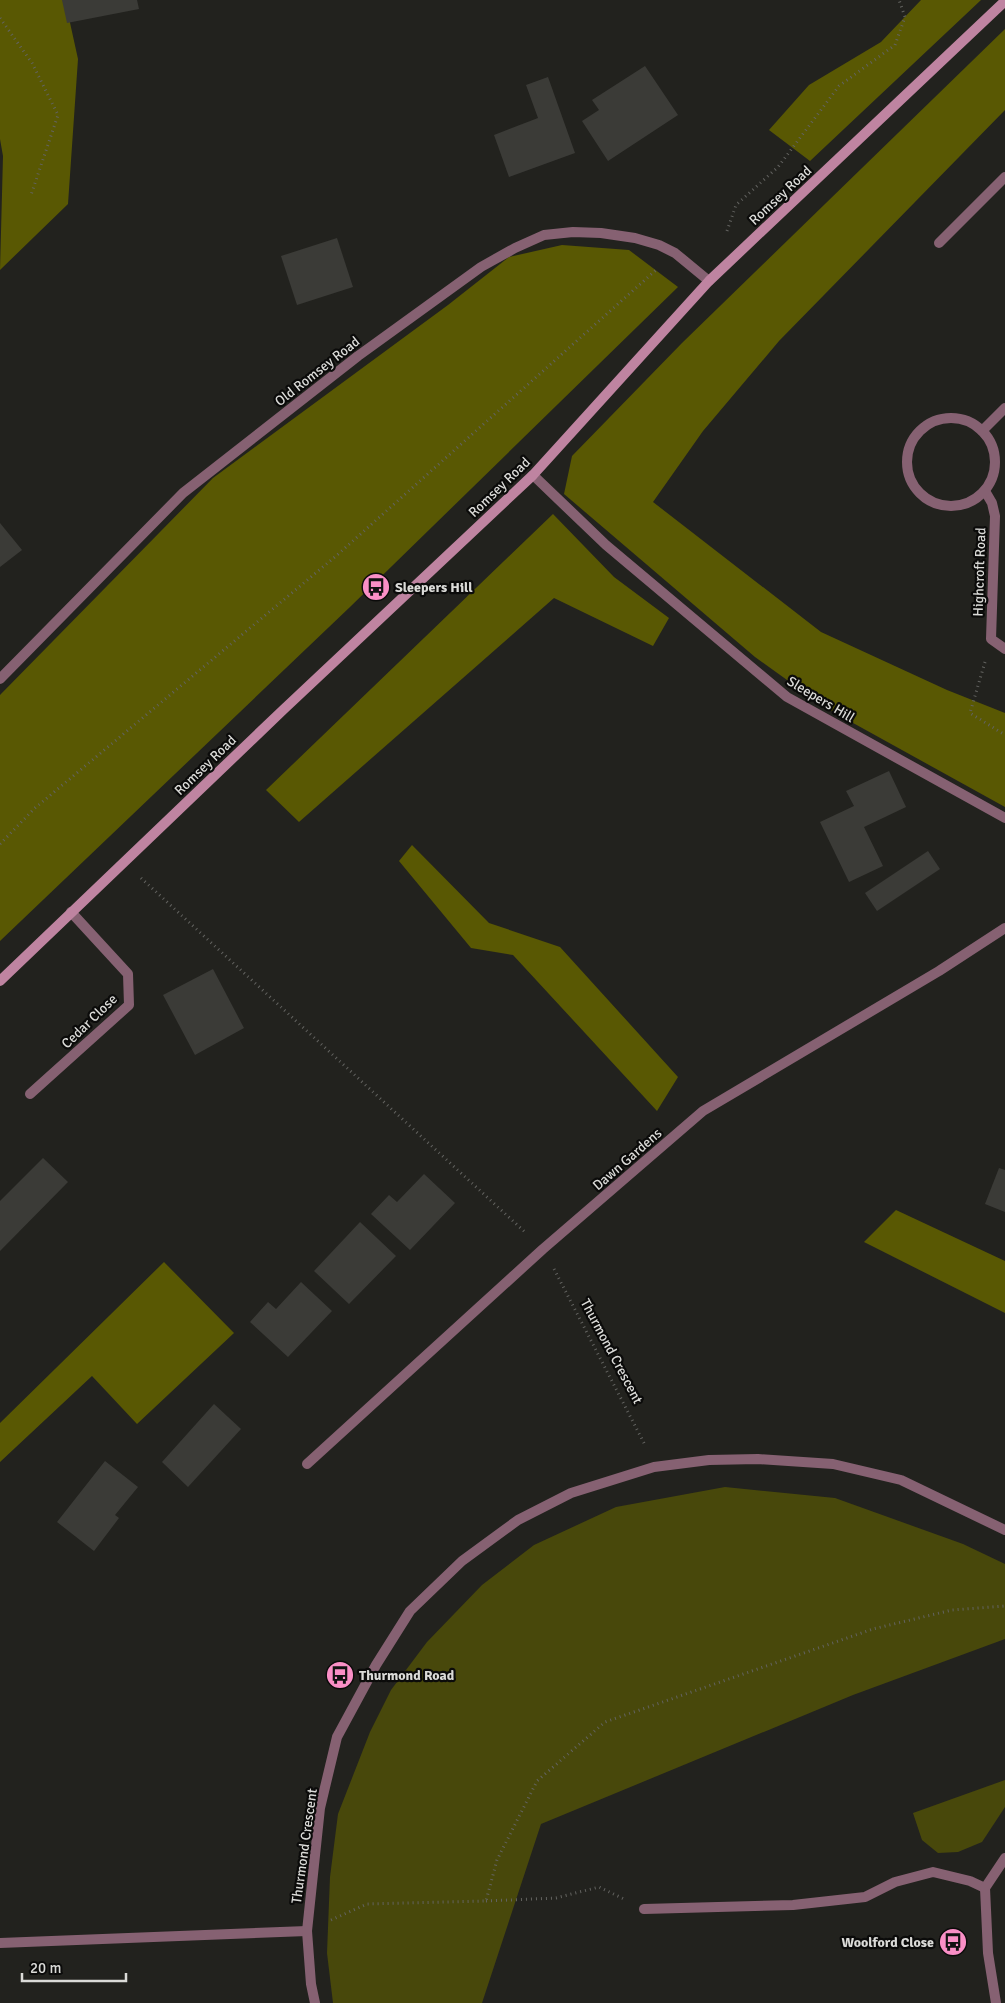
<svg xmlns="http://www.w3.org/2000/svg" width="1005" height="2003" viewBox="0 0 1005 2003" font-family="Signika,sans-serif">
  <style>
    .green { fill: #48480b }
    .forest { fill: #595803 }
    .building { fill: #3b3b37 }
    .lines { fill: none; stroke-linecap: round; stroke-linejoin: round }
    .path { stroke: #636360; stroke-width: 3; stroke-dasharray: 1 4; stroke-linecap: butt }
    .service { stroke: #866172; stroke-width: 10 }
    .minor { stroke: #866172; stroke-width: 10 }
    .secondary { stroke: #bf84a1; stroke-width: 10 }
    .labels { text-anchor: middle; stroke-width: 4.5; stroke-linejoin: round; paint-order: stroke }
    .street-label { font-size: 14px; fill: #dbdbd8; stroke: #0b0b0a }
    .poi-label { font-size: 14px; font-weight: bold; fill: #dbdbd8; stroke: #0b0b0a; text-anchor: start }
  </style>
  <rect width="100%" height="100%" fill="#22221e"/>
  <!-- green -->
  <g class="green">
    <polygon points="725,1487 835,1498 963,1544 1005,1564 1005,1639 853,1695 541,1824 482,2003 333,2003 327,1953 330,1877 338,1814 370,1732 391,1690 427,1642 482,1585 534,1545 616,1507"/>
    <polygon points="1005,1780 1005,1807 982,1842 958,1852 938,1853 922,1840 913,1813"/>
  </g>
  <!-- forest -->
  <g class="forest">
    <polygon points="0,0 65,0 78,59 68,204 0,270 3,156 0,139"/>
    <polygon points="921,0 981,0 810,161 769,130 809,85 881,42"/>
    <polygon points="1005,29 1005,110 779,341 703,431 653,502 821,632 947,690 1005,713 1005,807 826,708 755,657 564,494 572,456 682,343"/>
    <polygon points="562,245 629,250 678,287 350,607 0,941 0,695 213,478 448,305 509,257"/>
    <polygon points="553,514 614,577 669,618 653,646 554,598 299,822 266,790"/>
    <polygon points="412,845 489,923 560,947 678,1077 657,1111 513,955 471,948 399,861"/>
    <polygon points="896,1210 1005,1261 1005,1313 864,1242"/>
    <polygon points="164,1262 234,1333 137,1424 92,1376 0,1462 0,1423"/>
  </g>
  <!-- building -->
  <g class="building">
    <polygon points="62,0 137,0 139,9 67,23"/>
    <polygon points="645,66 678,115 608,161 582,121 599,110 592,100"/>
    <polygon points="548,77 575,153 509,177 494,135 538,118 526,85"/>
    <polygon points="337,238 353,287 297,305 281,256"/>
    <polygon points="0,523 22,550 0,567"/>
    <polygon points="889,771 906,807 864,827 883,866 849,882 820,822 854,806 846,791"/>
    <polygon points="928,851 940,869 877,911 865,893"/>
    <polygon points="213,969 244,1028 195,1055 163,995"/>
    <polygon points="43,1158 68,1182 0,1251 0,1201"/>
    <polygon points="999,1168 1005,1170 1005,1212 985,1204"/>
    <polygon points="424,1174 455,1203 410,1250 371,1214 389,1195 397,1202"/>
    <polygon points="360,1222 396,1256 349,1304 314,1271"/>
    <polygon points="301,1282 332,1311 288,1357 250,1322 268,1302 276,1309"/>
    <polygon points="214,1404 241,1429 188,1487 162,1462"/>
    <polygon points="105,1461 138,1487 115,1515 119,1518 94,1551 57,1522"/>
  </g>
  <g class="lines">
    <!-- path -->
    <g class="path">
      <polyline points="0,18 32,63 58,115 31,195"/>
      <polyline points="727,231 736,205 778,167 839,86 895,45 905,17 899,0"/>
      <polyline points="985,662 970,713 1005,735"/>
      <polyline points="0,844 35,808 336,556 656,270"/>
      <polyline points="141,878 526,1233"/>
      <polyline points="554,1269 645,1445"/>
      <polyline points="486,1901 556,1898 599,1887 624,1899"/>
      <polyline points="331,1920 367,1904 486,1901 497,1860 537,1781 605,1722 873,1629 952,1610 1005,1606"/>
    </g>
    <!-- service -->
    <g class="service">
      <polyline points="939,243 1005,177"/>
      <polyline points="985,491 992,503 995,516 991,639 1005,649"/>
    </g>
    <!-- minor -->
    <g class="minor">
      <circle cx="951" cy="462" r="44"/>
      <polyline points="982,431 1005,408"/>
      <polyline points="533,475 606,545 787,697 1005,818"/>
      <polyline points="0,679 183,493 358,356 481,267 515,248 544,235 573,232 601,233 635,238 659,245 675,253 709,281"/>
      <polyline points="30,1094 129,1005 128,974 71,912"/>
      <polyline points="307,1464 543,1249 703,1111 939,971 1005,928"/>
      <polyline points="644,1909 793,1905 865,1897 895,1882 933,1872 970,1881 985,1888"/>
      <polyline points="0,1943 307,1931"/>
      <polyline points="315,2003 311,1984 307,1931 320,1808 337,1737 376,1665 410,1611 462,1561 518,1520 571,1493 654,1467 709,1460 758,1459 833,1464 901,1480 1005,1530"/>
      <polyline points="996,2003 988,1953 985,1888 1005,1858"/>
    </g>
    <!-- secondary -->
    <polyline class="secondary" points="0,981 283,710 533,475 709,281 1005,1"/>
  </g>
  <!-- icons -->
  <defs>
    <symbol id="bus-disc" viewBox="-11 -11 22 22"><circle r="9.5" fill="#fa8fc6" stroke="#0b0b0a"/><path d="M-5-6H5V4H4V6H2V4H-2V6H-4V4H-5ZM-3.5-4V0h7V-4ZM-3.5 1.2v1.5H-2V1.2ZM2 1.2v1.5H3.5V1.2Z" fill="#111"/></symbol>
  </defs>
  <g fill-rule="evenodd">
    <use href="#bus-disc" x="360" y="571" width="32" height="32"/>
    <use href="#bus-disc" x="324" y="1659" width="32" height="32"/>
    <use href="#bus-disc" x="937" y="1926" width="32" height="32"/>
  </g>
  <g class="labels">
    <!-- street labels -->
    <g class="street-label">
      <text transform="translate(780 195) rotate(-43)" y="5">Romsey Road</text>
      <text transform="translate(317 371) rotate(-38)" y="5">Old Romsey Road</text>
      <text transform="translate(499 487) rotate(-44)" y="5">Romsey Road</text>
      <text transform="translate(979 572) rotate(-88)" y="5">Highcroft Road</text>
      <text transform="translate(821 699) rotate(31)" y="5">Sleepers Hill</text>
      <text transform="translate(205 765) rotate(-44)" y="5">Romsey Road</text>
      <text transform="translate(89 1021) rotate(-44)" y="5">Cedar Close</text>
      <text transform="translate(627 1159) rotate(-41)" y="5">Dawn Gardens</text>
      <text transform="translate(612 1351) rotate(62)" y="5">Thurmond Crescent</text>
      <text transform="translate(304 1846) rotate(-82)" y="5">Thurmond Crescent</text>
    </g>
    <!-- poi labels -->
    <g class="poi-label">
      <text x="395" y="592">Sleepers Hill</text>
      <text x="359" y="1680">Thurmond Road</text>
      <text x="934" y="1947" text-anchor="end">Woolford Close</text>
    </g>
  </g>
  <!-- scale -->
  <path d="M22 1973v8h104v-8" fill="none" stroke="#dbdbd8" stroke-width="2.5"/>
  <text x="30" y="1973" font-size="15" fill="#dbdbd8" stroke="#0b0b0a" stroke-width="4" paint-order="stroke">20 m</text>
</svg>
